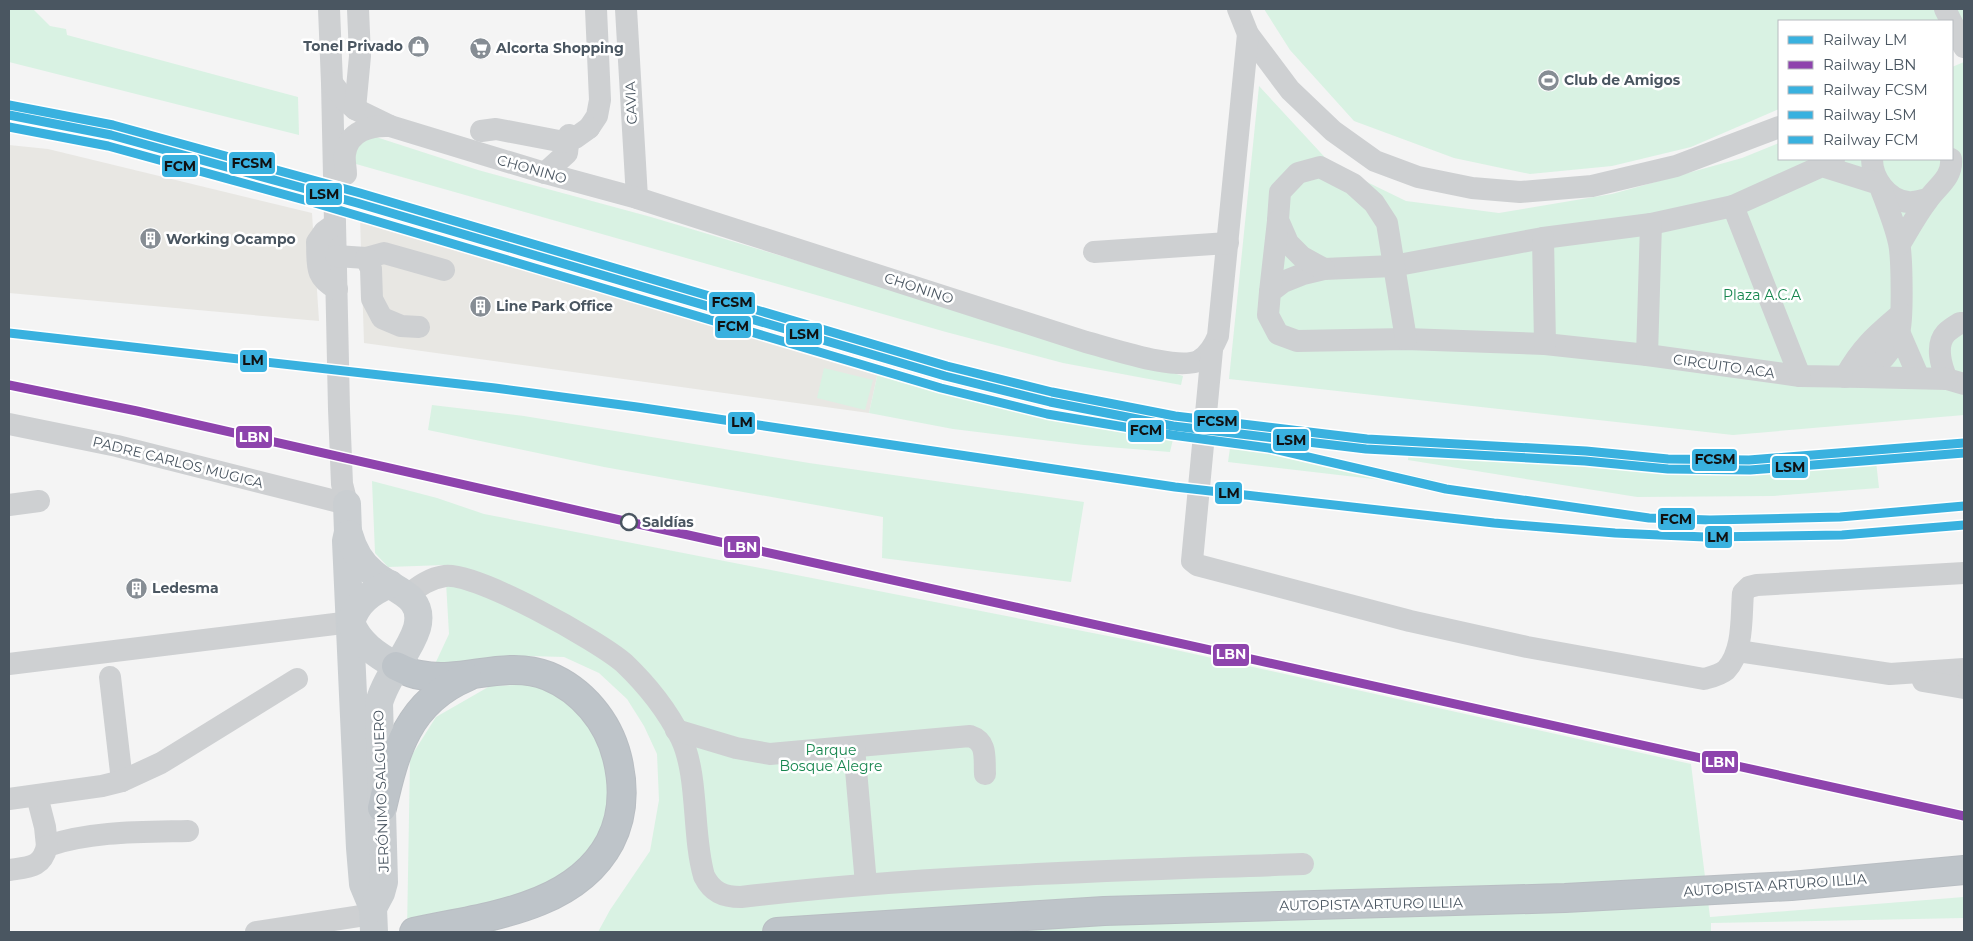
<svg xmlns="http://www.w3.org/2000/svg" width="1973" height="941" viewBox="0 0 1973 941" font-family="Montserrat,sans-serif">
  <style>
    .commercial { fill: #e8e7e3 }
    .green { fill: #d9f2e3 }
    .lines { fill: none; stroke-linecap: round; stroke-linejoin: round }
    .highway-casing { stroke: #b9bec3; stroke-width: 30 }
    .minor { stroke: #ced0d2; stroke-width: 22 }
    .major { stroke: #caced1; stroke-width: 28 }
    .highway { stroke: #bec4c9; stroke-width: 28 }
    .minor-bridge { stroke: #ced0d2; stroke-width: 22 }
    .rail-1-casing { stroke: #fff; stroke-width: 12 }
    .rail-2-casing { stroke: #fff; stroke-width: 12 }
    .rail-3-casing { stroke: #fff; stroke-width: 12 }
    .rail-4-casing { stroke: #fff; stroke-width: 12 }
    .rail-5-casing { stroke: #fff; stroke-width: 12 }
    .rail-1 { stroke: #39b1df; stroke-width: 9 }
    .rail-2 { stroke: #8e44ad; stroke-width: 9 }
    .rail-3 { stroke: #39b1df; stroke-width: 9 }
    .rail-4 { stroke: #39b1df; stroke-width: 9 }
    .rail-5 { stroke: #39b1df; stroke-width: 9 }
    .stop-dot { fill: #fff; stroke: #4a5661; stroke-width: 2.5 }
    .labels { text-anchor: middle; stroke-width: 5; stroke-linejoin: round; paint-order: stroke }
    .poi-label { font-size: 14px; font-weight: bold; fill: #4a5661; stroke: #fff; text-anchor: start }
    .street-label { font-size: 14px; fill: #4a5661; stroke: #fff }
    .park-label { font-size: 14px; fill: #17864f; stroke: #fff }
    .stop-label { font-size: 14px; font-weight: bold; fill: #4a5661; stroke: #fff; text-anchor: start }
    .line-badge { stroke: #fff; stroke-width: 2 }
    .badge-label { font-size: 14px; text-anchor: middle; font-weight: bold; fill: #fff }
    .pale-badge-label { font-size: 14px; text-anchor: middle; font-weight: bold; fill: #111 }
  </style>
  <rect width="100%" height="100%" fill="#f4f4f4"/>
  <!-- commercial -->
  <g class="commercial">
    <polygon points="9,145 48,149 312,213 319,321 9,293"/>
    <polygon points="360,218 878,372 869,413 364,343"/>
  </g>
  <!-- green -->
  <g class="green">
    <polygon points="9,9 33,9 50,26 66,29 67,35 298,97 299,135 9,62"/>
    <polygon points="1264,9 1964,9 1964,31 1952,21 1779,21 1779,109 1691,147 1612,166 1530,174 1454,158 1354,121 1290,50"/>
    <polygon points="1964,62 1964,415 1733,435 1229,379 1259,86 1332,165 1406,201 1499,213 1612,194 1742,158 1779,143 1779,159 1952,159 1952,67"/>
    <polygon points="376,137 478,170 651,217 1183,376 1181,385 1063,363 946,332 356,164 354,156 359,141"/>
    <polygon points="824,368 873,380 865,410 817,398"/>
    <polygon points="878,372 979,395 1174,435 1170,452 1084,445 953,429 869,413"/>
    <polygon points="432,405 524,416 809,463 1084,502 1071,582 882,558 883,517 604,467 428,430"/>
    <polygon points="1231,441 1299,450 1434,480 1442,487 1228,462"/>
    <polygon points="1409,450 1619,463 1702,470 1876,461 1879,488 1773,496 1637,497 1408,460"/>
    <polygon points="372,481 437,498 484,514 1144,643 1691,764 1710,917 1964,897 1964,918 1711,923 1711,932 598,932 610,910 650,851 659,800 657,754 644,726 627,699 599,673 564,657 529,656 435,664 449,634 445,565 388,567 375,553"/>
    <polygon points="542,684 579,702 610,761 609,822 586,857 554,883 496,902 496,932 407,932 410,758 436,717 490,686"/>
  </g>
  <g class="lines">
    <defs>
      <g id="highway">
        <path d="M396,666C404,670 411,674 420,675C463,684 506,659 548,676C582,690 608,721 617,757C624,785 624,815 610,842C574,910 482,917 414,932"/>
        <path d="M382,808C395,751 408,702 467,677"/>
        <polyline points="777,932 1104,911 1565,898 1791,886 1964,870"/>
      </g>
    </defs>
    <!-- highway casing -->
    <use href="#highway" class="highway-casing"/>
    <!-- minor -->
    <g class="minor">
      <polyline points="329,9 332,83 339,409 342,484 347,504"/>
      <polyline points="626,9 637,198"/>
      <polyline points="1238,9 1248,34 1290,90 1333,131 1375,161 1418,177 1472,188 1520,192 1592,186 1676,166 1779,127"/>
      <polyline points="1945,9 1964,47"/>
      <path d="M332,83L346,101L355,109L390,126L545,173L637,198L1086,342C1110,348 1179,372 1200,360C1209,354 1214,346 1218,336L1248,34"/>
      <polyline points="355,109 360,56 358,9"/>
      <polyline points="589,128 597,116 600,100 596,9"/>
      <path d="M1872,159C1872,178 1887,200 1908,202C1914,203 1922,200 1928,199"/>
      <path d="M1822,166L1879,184C1886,203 1895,224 1899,243C1902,256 1903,321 1899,332C1893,351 1878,365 1863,377L1800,376L1647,355L1545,344L1406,339L1297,341L1278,334L1268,315L1270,292L1283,282L1303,274L1324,269L1393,266L1543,238L1651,224L1733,206L1822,166L1834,159"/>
      <polyline points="545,173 567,153 569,135"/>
      <path d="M346,174C346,168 344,161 345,154C348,131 371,125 390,126"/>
      <polyline points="1733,206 1800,376"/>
      <path d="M335,224L324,232L317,242C318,265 314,277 337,289"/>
      <polyline points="1543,238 1545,344"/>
      <path d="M1900,244C1909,229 1917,214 1927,201C1936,187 1953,178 1951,159"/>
      <polyline points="1094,252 1228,243"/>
      <polyline points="336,256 366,258 384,253 444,270"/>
      <polyline points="366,258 371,269 372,299 382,318 401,326 419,327"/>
      <polyline points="1324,269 1302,257 1288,243 1278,220 1280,192 1298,173 1320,167 1353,184 1374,203 1387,223 1406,339"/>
      <polyline points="1270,292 1278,221"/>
      <path d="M1964,323H1960C1955,326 1950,329 1946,333C1935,345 1941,366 1947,379L1964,384"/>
      <polyline points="1899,332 1919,378"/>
      <path d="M1212,350L1192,561L1197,565L1410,621L1527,647L1704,679C1711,677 1720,675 1726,670C1744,651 1741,616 1743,593L1749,587L1757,585L1964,573"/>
      <polyline points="1647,355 1651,224"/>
      <path d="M1845,377C1861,348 1876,335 1901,314"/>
      <polyline points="1863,377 1947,379"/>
      <polyline points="9,424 117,446 347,504"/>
      <polyline points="9,505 39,501"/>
      <path d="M408,595C419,586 430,578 445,576C476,572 599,641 624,663C646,684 667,710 681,738C699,776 692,835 704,876C712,892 723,897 741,897C927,875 1115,871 1303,864"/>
      <polyline points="1738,651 1890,674 1964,669"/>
      <polyline points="9,664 351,622"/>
      <polyline points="110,677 122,781"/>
      <polyline points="1923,681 1964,688"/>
      <path d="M676,730L736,748L770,754L970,736C988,742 984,758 985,774"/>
      <polyline points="854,747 866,884"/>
      <path d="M37,796L45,827L47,846C91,831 141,832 188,831"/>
      <polyline points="9,799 102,786 122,781 161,763 297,679"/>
      <path d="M9,870C29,867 42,868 47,846"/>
      <polyline points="256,932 373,914"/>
    </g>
    <!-- major -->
    <g class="major">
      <polyline points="347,504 348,532 346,541 360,848 363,884 373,908 374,932"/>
      <path d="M349,534C353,549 361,563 373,573C391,590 426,594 417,628C409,654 387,674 379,703L384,882L381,893L373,908"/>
      <path d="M390,584C371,592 357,602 351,622C358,643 377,655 396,666"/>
    </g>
    <!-- highway -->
    <use href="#highway" class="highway"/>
    <!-- minor-bridge -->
    <polyline class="minor-bridge" points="481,131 496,129 564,142 575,138 589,128"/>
    <defs>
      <polyline id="rail-1" points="9,333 495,388 637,407 1175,487 1494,523 1615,533 1705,537 1842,535 1964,525"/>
      <polyline id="rail-2" points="9,385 137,411 629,522 1964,816"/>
      <polyline id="rail-3" points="9,105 113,125 360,193 947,366 1052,392 1175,416 1367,439 1586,451 1668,459 1749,460 1964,443"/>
      <polyline id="rail-4" points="9,115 111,135 357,203 945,376 1050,402 1173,426 1366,449 1585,461 1668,469 1750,470 1964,453"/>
      <polyline id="rail-5" points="9,127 108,146 308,201 941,388 1047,414 1172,435 1269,448 1446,489 1649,518 1710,520 1840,517 1964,506"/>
    </defs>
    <!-- rail-1 casing -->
    <use href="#rail-1" class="rail-1-casing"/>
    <!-- rail-2 casing -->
    <use href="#rail-2" class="rail-2-casing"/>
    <!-- rail-3 casing -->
    <use href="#rail-3" class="rail-3-casing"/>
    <!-- rail-4 casing -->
    <use href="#rail-4" class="rail-4-casing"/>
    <!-- rail-5 casing -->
    <use href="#rail-5" class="rail-5-casing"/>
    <!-- rail-1 -->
    <use href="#rail-1" class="rail-1"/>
    <!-- rail-2 -->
    <use href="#rail-2" class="rail-2"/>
    <!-- rail-3 -->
    <use href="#rail-3" class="rail-3"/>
    <!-- rail-4 -->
    <use href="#rail-4" class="rail-4"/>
    <!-- rail-5 -->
    <use href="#rail-5" class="rail-5"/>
  </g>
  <!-- icons -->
  <defs>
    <symbol id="shop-disc" viewBox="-11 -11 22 22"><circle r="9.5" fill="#868d94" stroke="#fff"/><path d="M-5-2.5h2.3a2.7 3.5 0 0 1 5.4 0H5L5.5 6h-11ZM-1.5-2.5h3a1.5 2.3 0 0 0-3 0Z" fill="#fff"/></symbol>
    <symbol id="supermarket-disc" viewBox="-11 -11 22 22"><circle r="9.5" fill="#868d94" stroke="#fff"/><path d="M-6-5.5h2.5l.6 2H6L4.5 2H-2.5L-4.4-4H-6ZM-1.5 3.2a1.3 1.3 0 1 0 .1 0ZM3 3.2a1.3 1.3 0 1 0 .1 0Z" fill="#fff"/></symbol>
    <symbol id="stadium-disc" viewBox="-11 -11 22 22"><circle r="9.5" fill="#868d94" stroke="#fff"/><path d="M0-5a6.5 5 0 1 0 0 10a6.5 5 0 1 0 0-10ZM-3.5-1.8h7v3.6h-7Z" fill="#fff"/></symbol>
    <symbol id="building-disc" viewBox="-11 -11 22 22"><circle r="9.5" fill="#868d94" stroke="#fff"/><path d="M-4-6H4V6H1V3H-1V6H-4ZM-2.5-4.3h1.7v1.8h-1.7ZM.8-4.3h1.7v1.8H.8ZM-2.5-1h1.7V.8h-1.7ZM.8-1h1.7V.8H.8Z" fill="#fff"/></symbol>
  </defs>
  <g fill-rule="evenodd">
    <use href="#shop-disc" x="406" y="34" width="25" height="25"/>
    <use href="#supermarket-disc" x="468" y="36" width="25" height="25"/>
    <use href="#stadium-disc" x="1536" y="68" width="25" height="25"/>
    <use href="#building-disc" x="138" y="226" width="25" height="25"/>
    <use href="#building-disc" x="468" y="294" width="25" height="25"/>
    <use href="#building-disc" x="124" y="576" width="25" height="25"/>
  </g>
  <!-- markers -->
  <circle class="stop-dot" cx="629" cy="522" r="8"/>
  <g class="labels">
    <!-- poi labels -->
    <g class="poi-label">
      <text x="403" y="51" text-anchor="end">Tonel Privado</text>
      <text x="496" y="53">Alcorta Shopping</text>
      <text x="1564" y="85">Club de Amigos</text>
      <text x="166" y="244">Working Ocampo</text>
      <text x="496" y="311">Line Park Office</text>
      <text x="152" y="593">Ledesma</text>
    </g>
    <!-- street labels -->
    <g class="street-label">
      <text transform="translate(631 103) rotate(-93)" y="5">CAVIA</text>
      <text transform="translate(532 169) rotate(16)" y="5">CHONINO</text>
      <text transform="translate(919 288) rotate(18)" y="5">CHONINO</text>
      <text transform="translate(1724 366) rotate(8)" y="5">CIRCUITO ACA</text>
      <text transform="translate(178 462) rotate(14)" y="5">PADRE CARLOS MUGICA</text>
      <text transform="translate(381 791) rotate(-92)" y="5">JERÓNIMO SALGUERO</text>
      <text transform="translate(1775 885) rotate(-4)" y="5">AUTOPISTA ARTURO ILLIA</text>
      <text transform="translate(1371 904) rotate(-1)" y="5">AUTOPISTA ARTURO ILLIA</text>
    </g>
    <!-- park labels -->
    <g class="park-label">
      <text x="1762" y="300">Plaza A.C.A</text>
      <text x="831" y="755">Parque<tspan x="831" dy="16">Bosque Alegre</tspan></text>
    </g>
    <!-- stop labels -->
    <g class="stop-label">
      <text x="642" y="527">Saldías</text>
    </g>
  </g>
  <g class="line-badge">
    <rect x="228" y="151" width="48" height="24" rx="5" fill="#39b1df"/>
    <rect x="161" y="154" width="38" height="24" rx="5" fill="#39b1df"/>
    <rect x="305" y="182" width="38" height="24" rx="5" fill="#39b1df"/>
    <rect x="708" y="291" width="48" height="24" rx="5" fill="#39b1df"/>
    <rect x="714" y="315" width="38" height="24" rx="5" fill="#39b1df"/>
    <rect x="785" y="322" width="38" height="24" rx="5" fill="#39b1df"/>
    <rect x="239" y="349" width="29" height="24" rx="5" fill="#39b1df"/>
    <rect x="1193" y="409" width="47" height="24" rx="5" fill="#39b1df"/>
    <rect x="727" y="411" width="29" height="24" rx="5" fill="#39b1df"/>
    <rect x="1127" y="419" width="38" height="24" rx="5" fill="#39b1df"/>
    <rect x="235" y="425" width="38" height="24" rx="5" fill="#8e44ad"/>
    <rect x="1272" y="428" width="38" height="24" rx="5" fill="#39b1df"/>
    <rect x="1691" y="448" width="47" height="24" rx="5" fill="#39b1df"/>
    <rect x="1771" y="455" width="38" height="24" rx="5" fill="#39b1df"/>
    <rect x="1214" y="481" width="29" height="24" rx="5" fill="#39b1df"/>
    <rect x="1657" y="507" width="39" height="24" rx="5" fill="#39b1df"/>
    <rect x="1704" y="525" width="29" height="24" rx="5" fill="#39b1df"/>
    <rect x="723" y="535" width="38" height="24" rx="5" fill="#8e44ad"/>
    <rect x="1212" y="643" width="38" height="24" rx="5" fill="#8e44ad"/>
    <rect x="1701" y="750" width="38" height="24" rx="5" fill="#8e44ad"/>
  </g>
  <g class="badge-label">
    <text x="254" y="442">LBN</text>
    <text x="742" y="552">LBN</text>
    <text x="1231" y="659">LBN</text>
    <text x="1720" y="767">LBN</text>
  </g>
  <g class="pale-badge-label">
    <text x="252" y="168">FCSM</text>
    <text x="180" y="171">FCM</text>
    <text x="324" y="199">LSM</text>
    <text x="732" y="307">FCSM</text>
    <text x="733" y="331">FCM</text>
    <text x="804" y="339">LSM</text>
    <text x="253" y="365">LM</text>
    <text x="1217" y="426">FCSM</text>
    <text x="742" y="427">LM</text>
    <text x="1146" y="435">FCM</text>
    <text x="1291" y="445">LSM</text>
    <text x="1715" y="464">FCSM</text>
    <text x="1790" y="472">LSM</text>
    <text x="1229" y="498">LM</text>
    <text x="1676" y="524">FCM</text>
    <text x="1718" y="542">LM</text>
  </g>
  <!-- border -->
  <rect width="1973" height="941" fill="none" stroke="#4a5661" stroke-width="20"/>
  <!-- legend -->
  <rect x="1778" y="20" width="175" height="140" fill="#ffffff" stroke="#b7bbc0"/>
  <rect x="1788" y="36" width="25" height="8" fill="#39b1df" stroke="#b7bbc0"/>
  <text x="1823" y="45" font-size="15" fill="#4a5661">Railway LM</text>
  <rect x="1788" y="61" width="25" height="8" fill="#8e44ad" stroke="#b7bbc0"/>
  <text x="1823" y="70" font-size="15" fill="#4a5661">Railway LBN</text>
  <rect x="1788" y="86" width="25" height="8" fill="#39b1df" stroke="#b7bbc0"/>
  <text x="1823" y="95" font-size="15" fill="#4a5661">Railway FCSM</text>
  <rect x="1788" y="111" width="25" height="8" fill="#39b1df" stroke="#b7bbc0"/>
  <text x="1823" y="120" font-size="15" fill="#4a5661">Railway LSM</text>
  <rect x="1788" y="136" width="25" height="8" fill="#39b1df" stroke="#b7bbc0"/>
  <text x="1823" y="145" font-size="15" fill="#4a5661">Railway FCM</text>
</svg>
